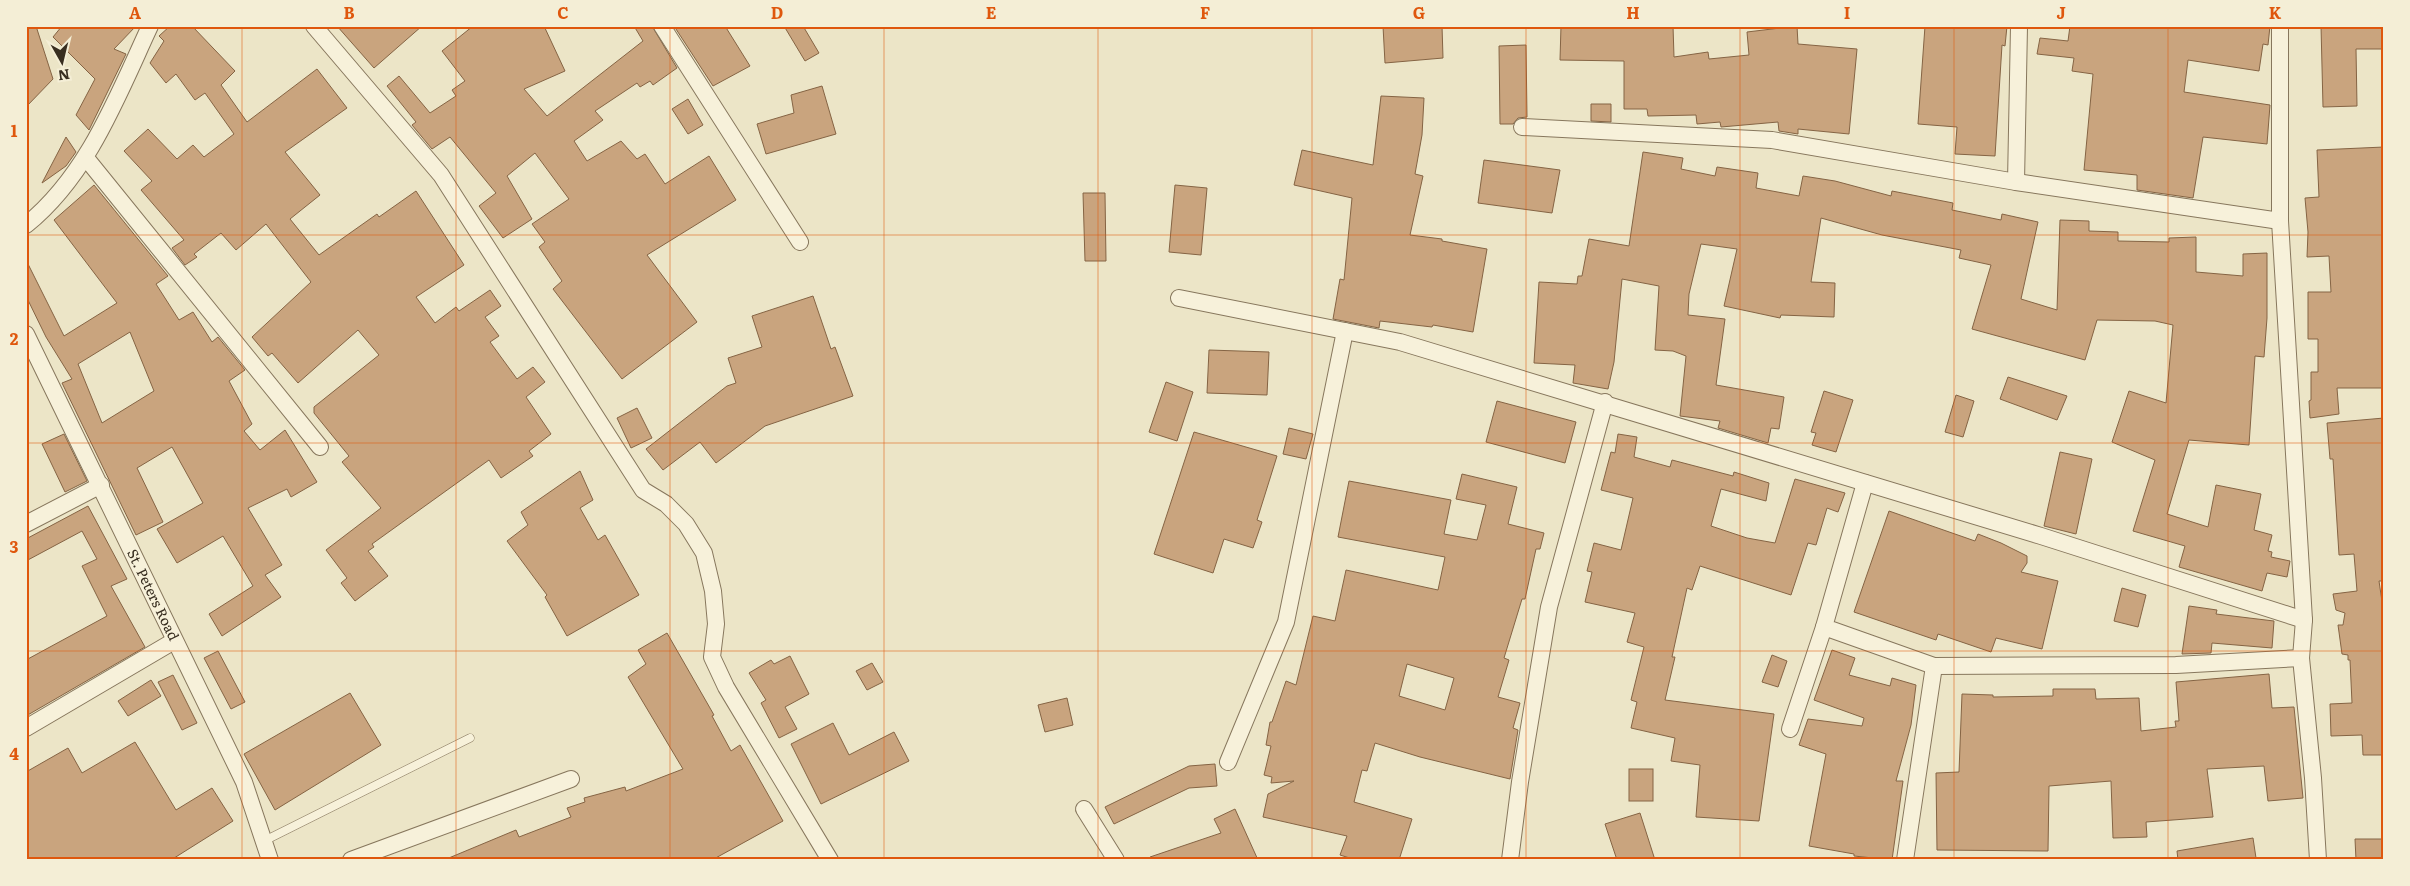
<svg xmlns="http://www.w3.org/2000/svg" width="2410" height="886" viewBox="0 0 2410 886" font-family="Literata,serif">
  <style>
    .building { fill: #c9a47e; stroke: #856444; fill-rule: evenodd }
    .lines { fill: none; stroke-linecap: round; stroke-linejoin: round }
    .lane-casing { stroke: #87775d; stroke-width: 9 }
    .street-casing { stroke: #87775d; stroke-width: 18 }
    .lane { stroke: #f7f1da; stroke-width: 8 }
    .street { stroke: #f7f1da; stroke-width: 16 }
    .grid { fill: none; stroke: #df570d; stroke-width: 1; stroke-opacity: 0.55 }
    .labels { text-anchor: middle; stroke-width: 4.5; stroke-linejoin: round; paint-order: stroke }
    .street-label { font-size: 14px; fill: #382e20; stroke: #f4eed6 }
    .neatline { fill: none; stroke: #df570d; stroke-width: 2 }
    .grid-label { font-size: 16px; text-anchor: middle; font-weight: bold; fill: #df570d }
  </style>
  <rect width="100%" height="100%" fill="#ece5c7"/>
  <!-- building -->
  <g class="building">
    <polygon points="26,26 36,26 53,79 26,107"/>
    <polygon points="62,26 136,26 114,49 126,54 89,130 76,115 95,79 53,37"/>
    <polygon points="170,26 192,26 235,71 221,85 247,122 317,69 347,108 285,152 320,195 290,219 319,255 377,214 379,217 416,191 464,265 416,297 435,323 456,307 459,311 490,290 501,306 485,317 499,336 490,342 517,379 533,367 545,382 526,397 551,434 529,451 533,456 501,478 489,460 372,544 374,547 368,551 388,576 355,601 341,583 347,578 326,550 381,508 342,462 349,456 314,413 314,407 379,355 358,330 298,383 272,353 268,356 252,337 311,282 266,224 236,250 221,233 194,254 197,257 185,265 172,248 184,240 141,190 152,181 124,151 148,129 177,159 193,145 204,157 234,134 205,93 195,100 176,74 166,83 150,63 164,41 159,36"/>
    <polygon points="337,26 422,26 374,68"/>
    <polygon points="473,26 544,26 565,71 524,89 547,116 643,41 634,26 652,26 677,68 653,85 650,81 640,87 637,83 595,111 603,120 574,141 587,161 621,141 637,159 645,154 665,184 709,156 736,200 647,255 697,322 622,379 553,289 562,281 539,247 545,242 532,224 569,199 535,153 507,176 532,219 503,238 479,206 496,193 450,137 432,149 412,125 416,122 387,86 399,76 430,113 456,96 452,90 465,81 442,51"/>
    <polygon points="674,26 725,26 750,66 713,86"/>
    <polygon points="784,26 803,26 819,53 805,61"/>
    <polygon points="1383,26 1442,26 1443,58 1385,63"/>
    <polygon points="1561,26 1673,26 1674,57 1708,52 1709,59 1749,55 1747,32 1797,26 1798,44 1857,49 1849,134 1798,129 1798,134 1779,131 1778,122 1721,127 1720,122 1697,124 1696,115 1648,116 1647,109 1624,109 1624,61 1560,60"/>
    <polygon points="1925,26 2007,26 2005,46 2002,45 1995,156 1955,154 1957,127 1918,124"/>
    <polygon points="2070,26 2270,26 2268,45 2263,44 2259,71 2188,60 2184,92 2270,105 2267,144 2203,137 2193,198 2137,190 2137,175 2084,170 2093,74 2072,71 2074,58 2037,54 2040,38 2068,41"/>
    <polygon points="2321,26 2384,26 2384,49 2356,49 2357,106 2323,107"/>
    <polygon points="1526,45 1527,117 1518,118 1513,124 1500,124 1499,46"/>
    <polygon points="822,86 836,134 766,154 757,124 794,113 791,95"/>
    <polygon points="1381,96 1424,98 1422,135 1415,174 1423,176 1410,235 1442,239 1442,241 1487,249 1473,332 1433,325 1432,327 1380,321 1379,328 1333,319 1340,279 1344,280 1352,198 1294,185 1302,150 1373,165"/>
    <polygon points="688,99 703,125 688,134 672,109"/>
    <polygon points="1591,104 1611,104 1611,122 1591,121"/>
    <polygon points="66,137 76,152 66,166 42,183"/>
    <polygon points="2384,147 2384,388 2337,388 2339,414 2310,418 2309,401 2311,400 2311,372 2318,372 2318,339 2308,339 2308,292 2331,292 2329,256 2307,257 2308,232 2305,198 2319,197 2317,150"/>
    <polygon points="1643,152 1683,158 1681,169 1715,176 1717,167 1758,173 1756,188 1799,196 1803,176 1835,181 1891,196 1892,191 1953,203 1952,210 2001,220 2002,214 2038,222 2021,299 2057,310 2060,220 2089,221 2089,231 2118,232 2118,241 2169,242 2169,238 2196,237 2196,272 2243,276 2243,254 2267,253 2267,318 2264,357 2255,356 2249,445 2189,440 2167,514 2208,527 2216,485 2261,494 2254,530 2272,535 2268,551 2272,552 2271,557 2290,561 2287,577 2267,573 2262,591 2179,567 2185,546 2133,531 2155,460 2112,442 2129,391 2166,403 2173,325 2155,321 2097,320 2085,360 1972,329 1991,265 1959,258 1961,250 1882,235 1821,218 1811,282 1835,283 1834,317 1781,315 1780,318 1724,306 1737,249 1701,244 1689,294 1688,315 1725,319 1716,385 1784,397 1779,429 1771,428 1768,443 1718,428 1720,421 1680,416 1686,356 1673,351 1655,350 1659,286 1622,279 1614,362 1608,389 1573,383 1575,365 1534,363 1539,282 1577,284 1578,276 1582,276 1589,239 1629,246"/>
    <polygon points="1484,160 1560,170 1552,213 1478,203"/>
    <path d="M94,185L168,276L156,284L179,320L193,312L212,342L218,337L245,370L229,381L252,424L244,431L260,450L285,430L317,482L291,497L287,489L248,508L282,565L265,575L281,597L222,636L209,614L253,586L223,536L177,563L157,529L203,503L172,447L137,468L163,522L136,535L62,383L72,379L46,337L26,296V260L64,336L117,303L54,220ZM130,332L154,391L102,423L78,364Z"/>
    <polygon points="1175,185 1207,188 1201,255 1169,252"/>
    <polygon points="1083,193 1105,193 1106,261 1085,261"/>
    <polygon points="813,296 831,349 835,347 853,396 765,426 716,463 700,442 663,470 646,449 727,386 736,383 728,358 762,347 752,316"/>
    <polygon points="1209,350 1269,352 1267,395 1207,393"/>
    <polygon points="2008,377 2067,396 2057,420 2000,399"/>
    <polygon points="1166,382 1193,392 1177,441 1149,432"/>
    <polygon points="1824,391 1853,400 1836,452 1812,445 1816,433 1811,432"/>
    <polygon points="1956,395 1974,401 1963,437 1945,432"/>
    <polygon points="1497,401 1576,422 1565,463 1486,442"/>
    <polygon points="637,408 652,438 631,448 617,418"/>
    <polygon points="2384,418 2384,581 2379,581 2384,615 2384,755 2363,755 2362,735 2331,736 2330,704 2352,703 2350,660 2348,660 2348,655 2342,654 2338,625 2343,625 2345,613 2336,610 2333,594 2357,591 2354,554 2339,555 2333,459 2330,459 2327,423"/>
    <polygon points="1289,428 1313,434 1306,459 1283,454"/>
    <polygon points="1194,432 1277,456 1257,520 1262,522 1253,548 1224,539 1213,573 1154,554"/>
    <polygon points="64,434 87,481 65,492 42,444"/>
    <polygon points="1618,434 1637,437 1634,457 1670,467 1672,460 1733,476 1734,472 1769,483 1766,501 1721,489 1711,526 1747,538 1775,543 1795,479 1845,493 1838,512 1827,508 1816,545 1808,543 1791,595 1700,566 1692,590 1687,588 1672,657 1675,657 1665,700 1774,714 1759,821 1696,817 1700,765 1671,761 1675,738 1631,728 1637,702 1631,700 1644,647 1627,642 1635,613 1585,602 1592,572 1587,571 1594,543 1621,550 1633,498 1601,490 1611,452 1615,453"/>
    <polygon points="2060,452 2092,459 2076,534 2044,526"/>
    <polygon points="580,471 593,500 580,508 598,540 605,535 639,595 567,636 545,597 547,595 507,541 528,525 521,512"/>
    <path d="M1462,474L1517,487L1508,524L1544,533L1540,549H1536L1525,599H1522L1504,658L1509,660L1498,697L1520,703L1513,728L1518,730L1510,779L1420,757L1375,743L1367,771L1362,770L1354,802L1412,819L1399,860H1356L1340,855L1347,836L1263,817L1268,794L1294,781L1271,783L1272,777L1264,775L1271,746L1266,745L1270,722H1272L1286,681L1296,685L1313,616L1335,621L1346,570L1438,590L1445,557L1338,537L1349,481L1451,500L1444,534L1477,540L1486,505L1456,499ZM1407,664L1454,678L1445,710L1399,696Z"/>
    <polygon points="88,506 127,579 111,586 145,647 26,716 26,660 107,616 82,566 97,559 82,531 26,561 26,539"/>
    <polygon points="1889,511 1975,541 1978,534 2001,543 2027,556 2027,563 2021,572 2058,581 2042,649 1996,638 1991,652 1938,634 1936,640 1854,612"/>
    <polygon points="2122,588 2146,595 2138,627 2114,621"/>
    <polygon points="2189,606 2217,610 2216,614 2274,621 2272,648 2212,643 2211,653 2182,654"/>
    <polygon points="667,633 714,715 712,716 731,751 740,745 783,821 712,860 444,860 516,830 519,837 571,817 567,808 585,802 584,798 625,787 626,791 683,769 628,677 646,664 638,650"/>
    <polygon points="1832,650 1855,658 1849,675 1890,686 1892,678 1916,685 1911,725 1896,781 1903,781 1892,860 1854,856 1854,854 1809,846 1826,754 1799,745 1808,719 1862,726 1864,718 1814,700"/>
    <polygon points="218,651 245,702 231,709 204,658"/>
    <polygon points="1772,655 1787,661 1778,687 1762,682"/>
    <polygon points="790,656 809,694 785,707 797,729 779,738 761,703 766,700 749,673 771,660 774,664"/>
    <polygon points="872,663 883,682 867,690 856,671"/>
    <polygon points="2269,674 2272,708 2294,707 2303,798 2268,801 2264,766 2207,769 2213,817 2146,822 2147,837 2113,838 2111,781 2049,786 2048,851 1937,850 1936,773 1959,772 1962,694 1993,695 1993,697 2053,696 2053,689 2095,689 2096,699 2139,698 2141,731 2176,727 2175,721 2179,721 2176,682"/>
    <polygon points="173,675 197,723 182,730 158,682"/>
    <polygon points="151,680 161,696 128,716 118,701"/>
    <polygon points="350,693 381,745 275,810 244,754"/>
    <polygon points="1067,698 1073,725 1045,732 1038,705"/>
    <polygon points="833,723 849,755 894,732 909,761 821,804 791,744"/>
    <polygon points="135,742 176,810 212,788 233,821 171,860 26,860 26,772 68,748 82,773"/>
    <polygon points="1215,764 1217,786 1189,788 1114,824 1105,807 1189,766"/>
    <rect x="1629" y="769" width="24" height="32"/>
    <polygon points="1235,809 1258,860 1151,860 1150,857 1221,833 1214,819"/>
    <polygon points="1640,813 1655,860 1617,860 1605,824"/>
    <polygon points="2253,838 2256,858 2178,860 2177,851"/>
    <polygon points="2355,839 2384,839 2384,860 2356,860"/>
  </g>
  <g class="lines">
    <defs>
      <polyline id="lane" points="264,841 470,738"/>
      <g id="street">
        <polyline points="314,26 441,175 643,490 666,504 686,524 704,553 713,591 716,624 712,657 726,687 830,860"/>
        <polyline points="662,26 800,242"/>
        <polyline points="2280,26 2280,221 2304,620 2301,658 2313,778 2318,860"/>
        <polyline points="1522,127 1772,140 2016,182 2280,221"/>
        <polyline points="86,158 320,447"/>
        <polyline points="2016,182 2019,26"/>
        <path d="M26,225C88,175 117,97 150,26"/>
        <polyline points="1179,298 1400,342 2041,536 2304,620"/>
        <path id="s1" d="M26,334L244,782L270,860"/>
        <polyline points="1865,483 1824,627 1934,666 2176,665 2301,658"/>
        <polyline points="26,524 101,485"/>
        <polyline points="26,728 174,641"/>
        <polyline points="1790,729 1824,627"/>
        <polyline points="1228,762 1286,622 1345,331"/>
        <polyline points="1084,809 1116,860"/>
        <polyline points="351,860 571,779"/>
        <polyline points="1510,860 1520,782 1549,607 1605,402"/>
        <polyline points="1905,860 1934,666"/>
      </g>
    </defs>
    <!-- lane casing -->
    <use href="#lane" class="lane-casing"/>
    <!-- street casing -->
    <use href="#street" class="street-casing"/>
    <!-- lane -->
    <use href="#lane" class="lane"/>
    <!-- street -->
    <use href="#street" class="street"/>
  </g>
  <!-- grid -->
  <path class="grid" d="M242,26V860M456,26V860M670,26V860M884,26V860M1098,26V860M1312,26V860M1526,26V860M1740,26V860M1954,26V860M2168,26V860M26,235H2384M26,443H2384M26,651H2384"/>
  <g class="labels">
    <!-- street labels -->
    <g class="street-label">
      <text dy="5" stroke="none"><textPath href="#s1" startOffset="290">St. Peters Road</textPath></text>
    </g>
  </g>
  <!-- border -->
  <rect width="2410" height="886" fill="none" stroke="#f4eed6" stroke-width="55"/>
  <!-- north arrow -->
  <g transform="translate(62 62) rotate(172)" stroke="#f4eed6" stroke-width="4" paint-order="stroke">
  <path d="M0-4L9 19L0 12L-9 19Z" fill="#382e20"/>
  <text y="-8" font-size="14" font-weight="bold" text-anchor="middle" fill="#382e20">N</text>
  </g>
  <rect x="28" y="28" width="2354" height="830" class="neatline"/>
  <g class="grid-label">
    <text x="135" y="19">A</text>
    <text x="349" y="19">B</text>
    <text x="563" y="19">C</text>
    <text x="777" y="19">D</text>
    <text x="991" y="19">E</text>
    <text x="1205" y="19">F</text>
    <text x="1419" y="19">G</text>
    <text x="1633" y="19">H</text>
    <text x="1847" y="19">I</text>
    <text x="2061" y="19">J</text>
    <text x="2275" y="19">K</text>
    <text x="14" y="137">1</text>
    <text x="14" y="345">2</text>
    <text x="14" y="553">3</text>
    <text x="14" y="760">4</text>
  </g>
</svg>
